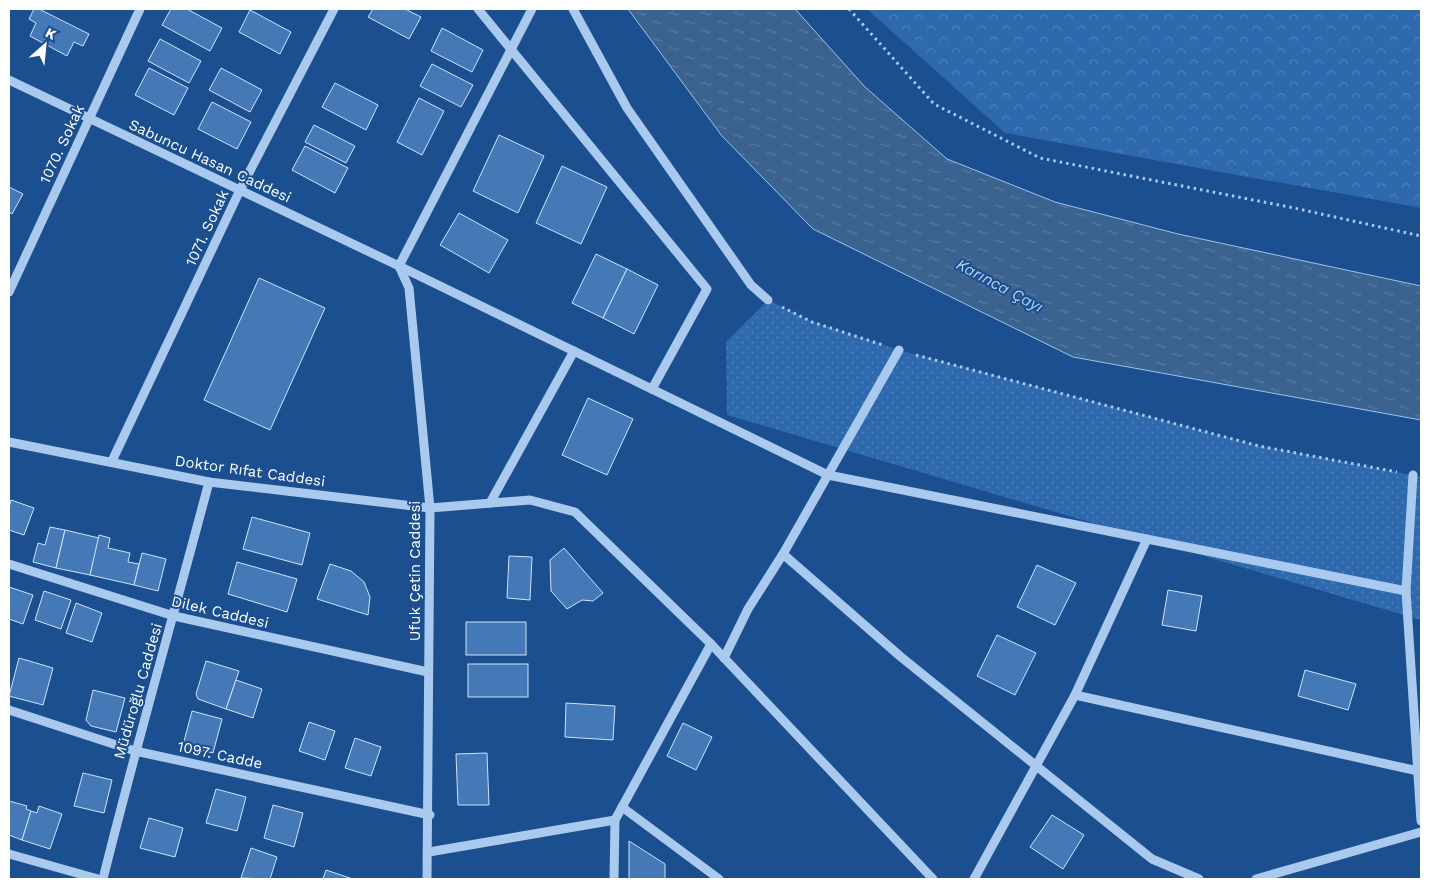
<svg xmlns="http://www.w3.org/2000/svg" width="1430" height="888" viewBox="0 0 1430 888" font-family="'Work Sans',sans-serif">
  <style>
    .grass { fill: url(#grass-dots) }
    .forest { fill: url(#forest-crowns) }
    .water { fill: url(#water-ripples); stroke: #9cc4f0 }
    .building { fill: #4478b7; stroke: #cfe3fa }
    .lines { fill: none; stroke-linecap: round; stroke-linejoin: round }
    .path { stroke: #a9c9ee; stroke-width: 3; stroke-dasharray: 2.5 4; stroke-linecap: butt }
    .minor { stroke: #a9c9ee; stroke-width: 9 }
    .labels { text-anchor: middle; stroke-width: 4; stroke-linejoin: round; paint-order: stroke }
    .street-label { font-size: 15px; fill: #fff; stroke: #1b4f8f }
    .water-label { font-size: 16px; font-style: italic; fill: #b5d3f5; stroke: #1b4f8f }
  </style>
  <defs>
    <pattern id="grass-dots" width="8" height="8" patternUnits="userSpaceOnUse" patternTransform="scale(1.25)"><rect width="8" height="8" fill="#2e69ad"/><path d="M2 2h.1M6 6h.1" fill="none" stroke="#4d80b9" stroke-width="1.8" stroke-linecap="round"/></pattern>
    <pattern id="forest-crowns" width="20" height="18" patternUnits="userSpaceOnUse" patternTransform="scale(1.25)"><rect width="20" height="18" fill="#2e69ad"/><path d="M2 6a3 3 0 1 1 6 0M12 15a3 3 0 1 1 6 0" fill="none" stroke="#4d80b9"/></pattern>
    <pattern id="water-ripples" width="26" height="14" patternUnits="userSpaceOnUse" patternTransform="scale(1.25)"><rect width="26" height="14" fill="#3c6290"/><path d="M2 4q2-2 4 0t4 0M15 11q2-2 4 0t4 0" fill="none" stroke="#597aa1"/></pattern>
  </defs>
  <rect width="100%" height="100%" fill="#1b4f8f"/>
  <!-- grass -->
  <polygon class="grass" points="768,300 813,322 899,350 1259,446 1421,477 1421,620 727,415 726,342"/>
  <!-- forest -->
  <polygon class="forest" points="867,9 1421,9 1421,208 1005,133"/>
  <!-- water -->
  <polygon class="water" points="628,9 795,9 865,87 947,159 1055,202 1178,234 1421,286 1421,420 1073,357 813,229 722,136"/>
  <!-- building -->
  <g class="building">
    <polygon points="34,9 39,9 89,34 83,46 74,42 67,56 30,36 36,23 29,19"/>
    <polygon points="171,9 187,9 222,28 210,51 162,25"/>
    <polygon points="373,9 405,9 421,17 409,39 368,17"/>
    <polygon points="250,10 291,32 280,54 239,32"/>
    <polygon points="442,28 483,50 472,72 431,51"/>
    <polygon points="160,39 201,61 189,83 148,61"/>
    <polygon points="432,64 473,85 461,107 420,86"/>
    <polygon points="149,68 188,88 174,115 135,95"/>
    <polygon points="221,68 262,90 250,112 209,90"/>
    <polygon points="335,83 378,105 366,130 322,107"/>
    <polygon points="419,98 444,111 422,155 397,142"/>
    <polygon points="212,102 251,122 237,149 198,129"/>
    <polygon points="314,125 355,146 346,163 305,142"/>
    <polygon points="499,135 544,156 518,213 473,191"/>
    <polygon points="305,146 348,168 335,193 292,170"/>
    <polygon points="562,166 607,187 581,244 536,223"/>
    <polygon points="9,187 23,194 12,214 9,212"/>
    <polygon points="459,213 508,240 489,273 440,245"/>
    <polygon points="596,254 627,269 603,318 572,303"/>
    <polygon points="627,269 658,285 634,334 603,318"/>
    <polygon points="259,278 325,308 270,430 204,400"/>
    <polygon points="588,398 633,419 607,475 562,455"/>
    <polygon points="11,500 34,508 24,535 9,530 9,508"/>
    <polygon points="252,517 310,533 302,565 243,549"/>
    <polygon points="50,527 65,530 56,568 33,562 38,543 45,545"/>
    <polygon points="65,530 99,538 90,575 56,568"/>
    <polygon points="99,535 110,538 108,548 130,553 128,562 139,564 134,585 90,575"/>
    <polygon points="564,548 603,593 593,601 582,600 567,609 551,591 550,560"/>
    <polygon points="142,553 166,559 158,591 134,585"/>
    <polygon points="509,556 532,557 530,600 507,598"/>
    <polygon points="237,562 297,579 287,612 228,594"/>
    <polygon points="330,564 351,571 364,582 370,597 368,615 317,599"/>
    <polygon points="1037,565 1076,583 1055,625 1017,607"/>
    <polygon points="9,587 33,595 23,624 9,619"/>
    <polygon points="1168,590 1202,596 1196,631 1162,625"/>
    <polygon points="44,591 71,600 61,629 35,620"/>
    <polygon points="76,603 102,613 92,642 66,633"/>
    <rect x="466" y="622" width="60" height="33"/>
    <polygon points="997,635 1036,653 1015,695 977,676"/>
    <polygon points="19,658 53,668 43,705 9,696"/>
    <polygon points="206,661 239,671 226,709 198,699 196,694"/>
    <rect x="468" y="664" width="60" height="33"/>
    <polygon points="1305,670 1356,684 1348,710 1298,696"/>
    <polygon points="236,680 262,689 253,718 226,709"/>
    <polygon points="93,690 125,698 116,732 91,726 86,720"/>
    <polygon points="566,703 615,706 613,740 565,737"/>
    <polygon points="192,711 222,719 213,753 183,745"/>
    <polygon points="309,722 335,731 325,760 299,751"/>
    <polygon points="683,723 712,737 696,770 667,756"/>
    <polygon points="355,738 381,747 371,776 345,768"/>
    <polygon points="487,753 489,805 458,805 456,754"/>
    <polygon points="83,773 112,780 104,813 74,806"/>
    <polygon points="216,789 246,797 237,831 206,823"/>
    <polygon points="9,801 27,806 26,809 31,811 22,840 9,835"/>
    <polygon points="273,805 303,813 294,847 264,838"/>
    <polygon points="39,806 62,814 50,849 22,840 31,811 37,813"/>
    <polygon points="1052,815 1084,835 1063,869 1030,847"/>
    <polygon points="149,818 183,828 175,857 140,848"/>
    <polygon points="629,841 665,864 665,879 629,879"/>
    <polygon points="251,848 277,857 270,879 241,878"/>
    <polygon points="326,870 353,879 323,879"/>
  </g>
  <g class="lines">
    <!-- path -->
    <g class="path">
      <polyline points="849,9 934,104 1040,158 1294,208 1421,236"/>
      <polyline points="782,307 812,322 883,345"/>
      <polyline points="916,355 1259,446 1397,472"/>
    </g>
    <!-- minor -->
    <g class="minor">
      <polyline points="478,9 707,289 652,389"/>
      <polyline points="573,9 627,108 751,285 768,300"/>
      <polyline points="9,80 399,266 828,475 1406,591"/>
      <polyline points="399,266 409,288 430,508 427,879"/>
      <polyline points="399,266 532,9"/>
      <polyline points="9,292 140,9"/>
      <polyline points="9,442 209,482 430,508 530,500 575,512 711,644 933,879"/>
      <polyline points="112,461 240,190 334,9"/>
      <polyline points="1413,475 1406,591 1421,821"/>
      <polyline points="490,503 574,351"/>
      <polyline points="783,554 901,657 1152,859 1199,879"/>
      <polyline points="9,564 174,616 428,672"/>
      <polyline points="724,658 748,609 783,554 899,350"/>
      <polyline points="1075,695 1418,771"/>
      <polyline points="9,710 135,751 430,815"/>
      <polyline points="622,807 719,879"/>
      <polyline points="429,852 615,820"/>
      <polyline points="9,854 98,879"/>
      <path d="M103,879C136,746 174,614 209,482"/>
      <polyline points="614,879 615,820 711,644"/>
      <polyline points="974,879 1075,695 1147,539"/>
      <polyline points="1256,879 1421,832"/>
    </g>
  </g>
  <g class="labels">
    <!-- street labels -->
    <g class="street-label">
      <text transform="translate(62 144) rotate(-65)" y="5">1070. Sokak</text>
      <text transform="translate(210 161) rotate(25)" y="5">Sabuncu Hasan Caddesi</text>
      <text transform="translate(207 228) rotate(-65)" y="5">1071. Sokak</text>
      <text transform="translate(250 471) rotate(8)" y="5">Doktor Rıfat Caddesi</text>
      <text transform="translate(415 571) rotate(-90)" y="5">Ufuk Çetin Caddesi</text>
      <text transform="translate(220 612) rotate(13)" y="5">Dilek Caddesi</text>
      <text transform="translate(138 691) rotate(-74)" y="5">Müdüroğlu Caddesi</text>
      <text transform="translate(220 755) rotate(12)" y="5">1097. Cadde</text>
    </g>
    <!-- water labels -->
    <g class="water-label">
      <text transform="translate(1000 285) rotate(28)" y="6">Karınca Çayı</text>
    </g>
  </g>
  <!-- border -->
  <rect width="1430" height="888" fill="none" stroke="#ffffff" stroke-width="20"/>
  <!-- north arrow -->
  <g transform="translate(45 45) rotate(27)" stroke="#1b4f8f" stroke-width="4" paint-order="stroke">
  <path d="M0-4L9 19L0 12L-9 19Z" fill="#ffffff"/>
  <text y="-8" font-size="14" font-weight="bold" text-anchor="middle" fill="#ffffff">K</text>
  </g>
</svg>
